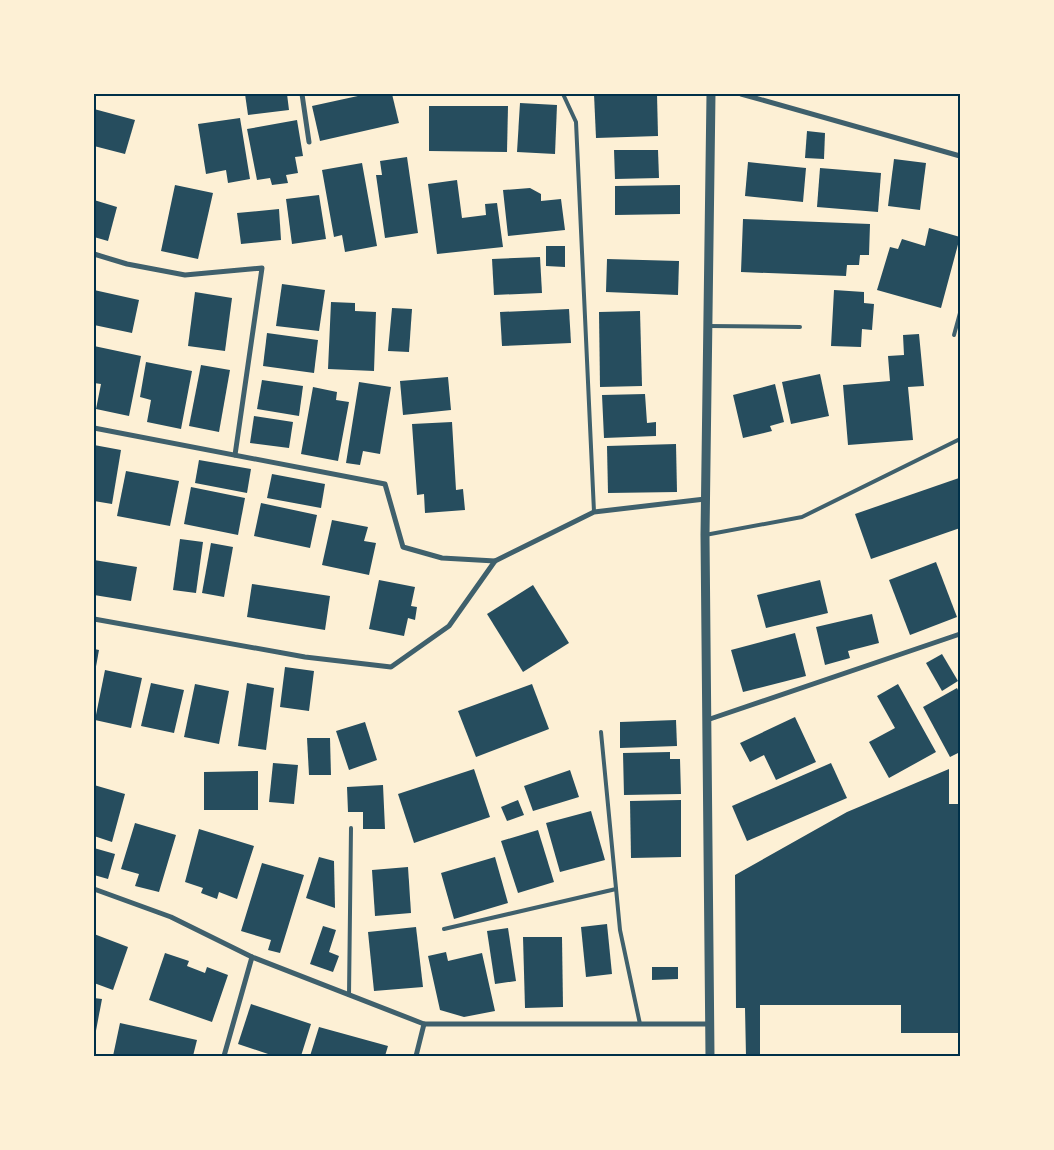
<svg xmlns="http://www.w3.org/2000/svg" width="1054" height="1150" viewBox="0 0 1054 1150" font-family="Literata,serif">
  <style>
    .building { fill: #264d5e }
    .lines { fill: none; stroke-linecap: round; stroke-linejoin: round }
    .service { stroke: #3f606c; stroke-width: 4 }
    .minor { stroke: #3f606c; stroke-width: 5 }
    .tertiary { stroke: #3f606c; stroke-width: 9 }
    .neatline { fill: none; stroke: #003049; stroke-width: 2 }
  </style>
  <rect width="100%" height="100%" fill="#fdf0d5"/>
  <!-- building -->
  <g class="building">
    <polygon points="245,94 287,94 289,110 248,115"/>
    <polygon points="367,94 392,94 399,123 320,141 312,106"/>
    <polygon points="594,94 657,94 658,136 596,138"/>
    <polygon points="520,103 557,105 555,154 517,152"/>
    <polygon points="429,106 508,106 507,152 429,151"/>
    <polygon points="94,109 135,120 125,154 94,146"/>
    <polygon points="240,118 250,179 228,183 226,170 206,174 198,124"/>
    <polygon points="297,120 303,156 295,157 298,173 286,175 288,183 272,185 270,178 257,180 247,129"/>
    <polygon points="807,131 825,133 824,159 805,158"/>
    <polygon points="614,150 658,150 659,178 615,179"/>
    <polygon points="407,157 418,233 385,238 376,175 382,175 380,161"/>
    <polygon points="894,159 926,163 920,210 888,206"/>
    <polygon points="748,162 806,168 803,202 745,196"/>
    <polygon points="362,163 377,246 345,252 342,235 334,237 322,170"/>
    <polygon points="820,168 881,173 878,212 817,207"/>
    <polygon points="457,180 462,218 486,215 485,204 497,203 503,247 437,254 428,184"/>
    <polygon points="175,185 213,193 198,259 161,251"/>
    <polygon points="680,185 680,214 615,215 615,186"/>
    <polygon points="530,188 541,194 541,201 561,199 565,230 508,236 503,190"/>
    <polygon points="319,195 326,239 292,244 286,199"/>
    <polygon points="94,200 117,207 108,241 94,237"/>
    <polygon points="279,209 281,240 241,244 237,213"/>
    <polygon points="743,219 870,224 869,255 860,255 859,265 847,265 846,276 741,272"/>
    <polygon points="929,228 960,237 941,308 877,290 890,247 898,249 902,239 925,246"/>
    <polygon points="546,246 565,246 565,267 546,266"/>
    <polygon points="540,257 542,293 494,295 492,259"/>
    <polygon points="607,259 679,261 678,295 606,292"/>
    <polygon points="282,284 325,290 319,331 276,326"/>
    <polygon points="94,290 139,300 132,333 94,325"/>
    <polygon points="834,290 864,292 864,303 874,304 872,330 862,329 861,347 831,346"/>
    <polygon points="195,292 232,298 225,351 188,346"/>
    <polygon points="331,302 355,303 355,311 376,312 374,371 328,369"/>
    <polygon points="392,308 412,309 409,352 388,351"/>
    <polygon points="569,309 571,343 502,346 500,312"/>
    <polygon points="640,311 642,386 600,387 599,312"/>
    <polygon points="267,333 318,340 314,373 263,366"/>
    <polygon points="919,334 924,386 908,387 913,440 848,445 843,385 890,381 888,356 904,355 903,335"/>
    <polygon points="94,346 141,356 129,416 96,409 101,384 94,383"/>
    <polygon points="146,362 192,371 181,429 147,422 151,400 140,397"/>
    <polygon points="201,365 230,370 219,432 189,426"/>
    <polygon points="820,374 829,416 791,424 782,382"/>
    <polygon points="448,377 451,410 403,415 400,381"/>
    <polygon points="262,380 303,386 299,416 257,409"/>
    <polygon points="359,382 391,387 380,454 363,451 360,465 346,463"/>
    <polygon points="775,384 784,422 770,426 772,431 743,438 733,395"/>
    <polygon points="313,387 337,392 336,400 349,402 338,461 301,454"/>
    <polygon points="645,394 647,423 656,422 656,436 604,438 602,395"/>
    <polygon points="254,416 293,422 289,448 250,443"/>
    <polygon points="452,422 456,490 463,489 465,510 425,513 424,494 417,495 412,424"/>
    <polygon points="676,444 677,492 608,493 607,446"/>
    <polygon points="94,445 121,450 112,504 94,501"/>
    <polygon points="199,460 251,469 247,493 195,483"/>
    <polygon points="126,471 179,481 170,526 117,516"/>
    <polygon points="272,474 325,484 321,508 267,498"/>
    <polygon points="959,478 960,528 871,559 855,514"/>
    <polygon points="191,487 245,498 238,535 184,524"/>
    <polygon points="261,503 317,515 310,548 254,536"/>
    <polygon points="332,520 368,527 364,541 376,543 369,575 322,565"/>
    <polygon points="180,539 203,542 196,593 173,590"/>
    <polygon points="211,543 233,547 224,597 202,593"/>
    <polygon points="94,560 137,567 131,601 94,595"/>
    <polygon points="936,562 957,617 910,635 889,580"/>
    <polygon points="379,580 415,587 411,606 417,607 415,620 408,618 404,636 369,629"/>
    <polygon points="820,580 828,613 766,628 757,595"/>
    <polygon points="252,584 330,596 325,630 247,617"/>
    <polygon points="533,585 569,643 523,672 487,614"/>
    <polygon points="872,614 879,643 848,651 850,658 825,665 816,627"/>
    <polygon points="795,633 806,676 743,692 731,650"/>
    <polygon points="94,649 99,650 95,672 94,671"/>
    <polygon points="942,654 958,681 942,691 926,663"/>
    <polygon points="285,667 314,671 309,711 280,707"/>
    <polygon points="105,670 142,678 131,728 95,720"/>
    <polygon points="151,683 184,690 174,733 141,726"/>
    <polygon points="247,683 274,688 266,750 238,746"/>
    <polygon points="195,684 229,691 219,744 184,737"/>
    <polygon points="532,684 549,729 476,757 458,711"/>
    <polygon points="898,684 936,752 889,778 869,742 895,728 877,696"/>
    <polygon points="957,688 960,694 960,752 950,757 923,707"/>
    <polygon points="795,717 816,762 776,780 764,755 750,762 740,743"/>
    <polygon points="676,720 677,746 620,748 620,722"/>
    <polygon points="365,722 377,760 349,770 336,731"/>
    <polygon points="307,738 330,738 331,775 309,775"/>
    <polygon points="670,752 670,759 680,759 681,794 624,795 623,753"/>
    <polygon points="273,763 298,765 294,804 269,802"/>
    <polygon points="831,763 847,798 747,841 732,806"/>
    <polygon points="474,769 490,817 414,843 398,794"/>
    <polygon points="949,769 949,804 960,804 960,1033 901,1033 901,1005 760,1005 760,1056 746,1056 745,1008 736,1008 735,875 847,812"/>
    <polygon points="570,770 579,797 533,811 524,786"/>
    <polygon points="258,771 258,810 204,810 204,772"/>
    <polygon points="94,785 125,794 112,842 94,836"/>
    <polygon points="383,785 385,829 363,829 363,812 348,812 347,787"/>
    <polygon points="518,800 524,815 507,821 501,807"/>
    <polygon points="681,800 681,857 631,858 630,801"/>
    <polygon points="591,811 605,860 560,872 546,823"/>
    <polygon points="135,823 176,835 159,892 135,886 139,874 121,869"/>
    <polygon points="199,829 254,846 237,899 219,892 217,899 201,893 203,888 185,882"/>
    <polygon points="538,830 554,882 518,893 501,841"/>
    <polygon points="94,848 115,854 108,879 94,875"/>
    <polygon points="319,857 334,861 335,908 306,898"/>
    <polygon points="495,857 508,903 454,919 441,873"/>
    <polygon points="262,863 304,875 280,953 268,950 271,940 241,931"/>
    <polygon points="408,867 411,913 375,916 372,870"/>
    <polygon points="607,924 612,974 586,977 581,927"/>
    <polygon points="323,926 336,930 329,952 339,956 333,972 310,964"/>
    <polygon points="416,927 423,987 374,991 368,932"/>
    <polygon points="508,928 516,981 495,984 487,931"/>
    <polygon points="94,934 128,947 113,990 94,983"/>
    <polygon points="523,937 562,937 563,1007 525,1008"/>
    <polygon points="446,952 448,961 482,953 495,1011 464,1017 440,1010 428,956"/>
    <polygon points="165,953 189,961 187,966 205,973 207,967 228,975 212,1022 149,1000"/>
    <polygon points="652,967 678,967 678,979 652,980"/>
    <polygon points="94,998 102,999 95,1036 94,1036"/>
    <polygon points="251,1004 311,1024 301,1056 274,1056 238,1044"/>
    <polygon points="120,1023 197,1040 193,1056 113,1056"/>
    <polygon points="319,1027 388,1046 385,1056 310,1056"/>
  </g>
  <g class="lines">
    <!-- service -->
    <g class="service">
      <polyline points="563,94 576,122 594,512"/>
      <polyline points="708,326 800,327"/>
      <polyline points="954,335 960,313"/>
      <polyline points="705,535 802,517 960,439"/>
      <polyline points="601,732 620,930 640,1024"/>
      <polyline points="444,929 616,889"/>
      <polyline points="349,995 351,828"/>
    </g>
    <!-- minor -->
    <g class="minor">
      <polyline points="302,94 309,142"/>
      <polyline points="741,94 960,156"/>
      <polyline points="94,254 127,264 185,275 262,268 235,455"/>
      <polyline points="94,428 385,484 403,547 442,558 495,561"/>
      <polyline points="94,619 305,657 391,667 449,626 495,561 594,512 705,499"/>
      <polyline points="707,720 960,634"/>
      <polyline points="94,889 171,917 252,957"/>
      <polyline points="224,1056 252,957 424,1024 710,1024"/>
      <polyline points="416,1056 424,1024"/>
    </g>
    <!-- tertiary -->
    <polyline class="tertiary" points="710,1056 705,535 711,94"/>
  </g>
  <!-- border -->
  <rect width="1054" height="1150" fill="none" stroke="#fdf0d5" stroke-width="190"/>
  <rect x="95" y="95" width="864" height="960" class="neatline"/>
</svg>
